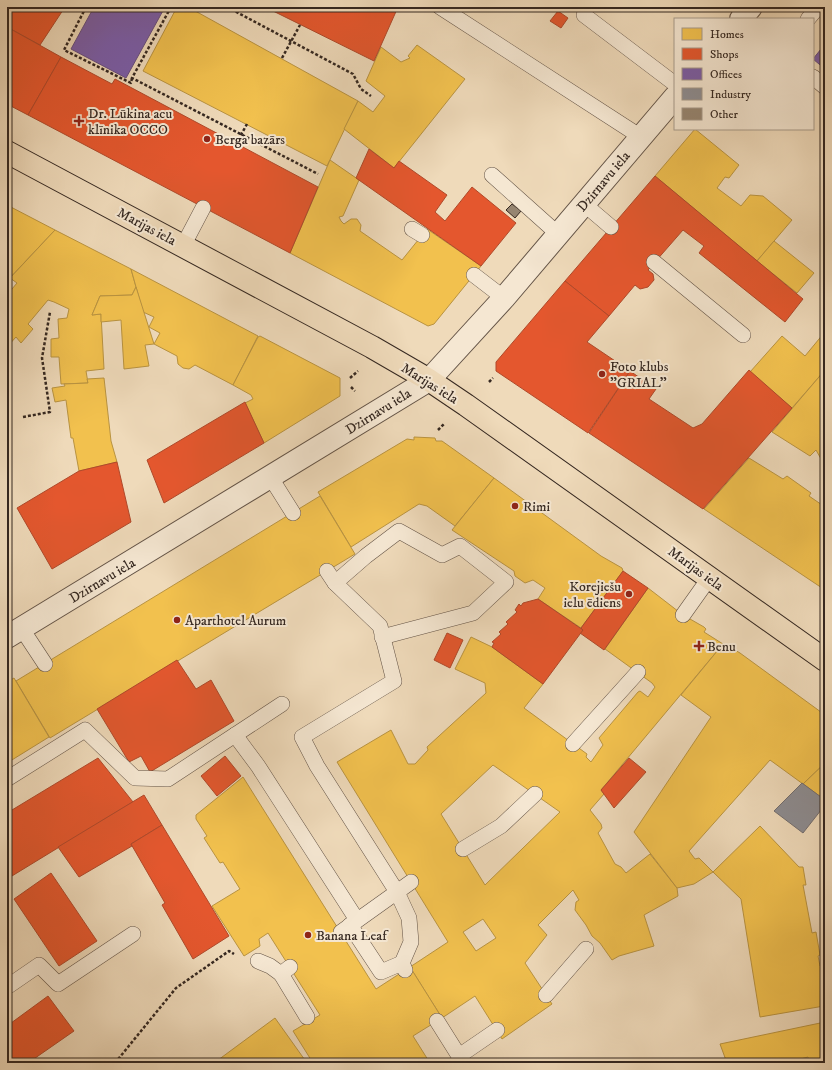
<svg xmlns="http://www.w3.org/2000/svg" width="832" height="1070" viewBox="0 0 832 1070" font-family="'IM FELL DW Pica',serif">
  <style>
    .homes { fill: #f2c14e; stroke: #b99340; fill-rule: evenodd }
    .shops { fill: #e4572e; stroke: #b0492a }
    .offices { fill: #7b5ea7; stroke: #664e7f }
    .industry { fill: #8d8d92; stroke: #736f70 }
    .building { fill: #968571; stroke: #352821 }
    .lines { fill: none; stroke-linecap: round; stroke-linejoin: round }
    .lane-casing { stroke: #645447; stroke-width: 16 }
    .street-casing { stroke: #645447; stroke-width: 24 }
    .primary-casing { stroke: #352821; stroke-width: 24 }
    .path { stroke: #352821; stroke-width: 2.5; stroke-dasharray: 3 2; stroke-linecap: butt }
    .lane { stroke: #f5e7d2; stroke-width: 15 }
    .street { stroke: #f5e7d2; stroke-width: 22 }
    .primary { stroke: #efdaba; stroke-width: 22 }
    .poi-dot { fill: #8f2418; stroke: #f5e7d2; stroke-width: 1.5 }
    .labels { text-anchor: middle; stroke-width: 4; stroke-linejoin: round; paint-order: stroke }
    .poi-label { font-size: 14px; fill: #352821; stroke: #f5e7d2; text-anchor: start }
    .street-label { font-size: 14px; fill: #352821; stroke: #f5e7d2 }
  </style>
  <rect width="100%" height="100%" fill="#efdaba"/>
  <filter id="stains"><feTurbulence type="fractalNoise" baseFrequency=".005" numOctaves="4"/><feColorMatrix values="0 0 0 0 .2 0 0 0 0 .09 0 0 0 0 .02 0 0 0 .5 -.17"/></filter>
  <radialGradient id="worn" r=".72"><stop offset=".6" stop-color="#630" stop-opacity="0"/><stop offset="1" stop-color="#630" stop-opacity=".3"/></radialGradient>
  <!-- homes -->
  <g class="homes">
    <polygon points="177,7 188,7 358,101 327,166 143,71"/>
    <polygon points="417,45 465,79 394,168 344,129 358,101 373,112 385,96 366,81 381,47 401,62 410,58 408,56"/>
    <polygon points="695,129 739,165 729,178 725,177 717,188 741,206 750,195 763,196 792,220 757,261 655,176"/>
    <polygon points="330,160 359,180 343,216 339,217 341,221 344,224 351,219 357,219 361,225 360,231 402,260 427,229 481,266 434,324 428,326 290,253"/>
    <polygon points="7,205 55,230 7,281"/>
    <polygon points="55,230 131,269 136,287 132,295 100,296 92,315 101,314 104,369 86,371 88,383 61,384 59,357 51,357 51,339 59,338 58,319 67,318 69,309 54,302 48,300 28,324 33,329 21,343 16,337 7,347 7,295 17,283 10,278"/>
    <polygon points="774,241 814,273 797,293 757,261"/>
    <polygon points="131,269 258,336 233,385 195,365 189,369 183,368 178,364 177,356 154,344 160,333 149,327 154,317 143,312"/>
    <polygon points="136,287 154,344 145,345 149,366 124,369 121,320 101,322 101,314 92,315 100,296 132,295"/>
    <polygon points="824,333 825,370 792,408 750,372 782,336 805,356"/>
    <polygon points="260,336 340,378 340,396 264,443 245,403 253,399 251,395 233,385 258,337"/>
    <polygon points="825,370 825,466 816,450 810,456 772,432"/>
    <polygon points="104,378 111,441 117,462 79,471 73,438 71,438 66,400 55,402 52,388 65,386 64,384 88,383 87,379"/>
    <polygon points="414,437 435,438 436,441 442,441 494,478 455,526 427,506 419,504 351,547 318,492 407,439 414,440"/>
    <polygon points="749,458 783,479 787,476 811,493 809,496 825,507 825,590 704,509"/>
    <polygon points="494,478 601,556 622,568 623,571 581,628 538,599 545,588 533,580 525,583 515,576 514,571 452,530"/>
    <polygon points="320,496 355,554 50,738 16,681"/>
    <path d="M648,588L683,615L704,627L706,629L704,632L723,644L601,790L604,794L590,810L601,824L602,828L598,833L615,864L621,867L626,873L650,854L677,888L678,896L644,915L654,946L619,956L612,960L600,943L592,936L586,925L575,910L576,902L579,900L573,890L538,925L547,935L525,963L552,1004L502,1039L475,996L442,1018L410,967L448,942L337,762L391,730L408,764H415L428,750L427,747L486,693L485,683L455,669L471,637L492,647L543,684L524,708L587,754L586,757L591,762L603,745L599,738L638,692L640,691L648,697L655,687L652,683L605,649ZM493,765L560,812L485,885L441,814ZM483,919L496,938L476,951L463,932Z"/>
    <polygon points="723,644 725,644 740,653 825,715 825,763 803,784 770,760 689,851 695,859 699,858 713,872 694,884 677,888 634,832 711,717 681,695"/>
    <polygon points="14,678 49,737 7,763 7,682"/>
    <polygon points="825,763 825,800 803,784"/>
    <polygon points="243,777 376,989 410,967 442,1018 413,1036 430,1063 364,1063 362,1061 359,1063 313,1063 293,1031 320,1015 268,933 259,939 260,946 244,956 212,906 240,889 223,862 220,863 204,838 207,836 196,819 196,815"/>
    <polygon points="760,826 799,867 803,867 806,885 803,885 812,933 816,932 820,955 818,956 820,966 822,965 825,985 825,987 821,987 824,1006 760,1017 741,899 713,872"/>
    <polygon points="275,1018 307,1063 214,1063"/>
    <polygon points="825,1022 825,1063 809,1063 808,1057 786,1063 727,1063 720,1044"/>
  </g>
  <!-- shops -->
  <g class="shops">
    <polygon points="7,7 60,7 63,10 40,45 7,27"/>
    <polygon points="265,7 398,7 374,61"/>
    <polygon points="558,11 568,18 561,28 550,21"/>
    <polygon points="7,27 61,57 28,115 7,104"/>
    <polygon points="61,57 112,84 115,79 318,187 290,253 28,115"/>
    <polygon points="369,149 394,168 399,161 447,195 435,212 445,221 472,187 516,223 481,266 356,178"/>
    <polygon points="655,176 803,299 785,322 699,253 704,246 683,230 648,270 653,274 654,280 648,287 640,289 635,285 609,316 565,281"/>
    <polygon points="565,281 609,316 587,342 630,371 588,433 496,371 496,362"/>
    <polygon points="630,371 656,389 649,399 693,428 702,424 749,370 792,408 703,509 589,433"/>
    <polygon points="245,402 264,443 164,503 147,460"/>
    <polygon points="117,462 131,522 52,569 17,508 79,471"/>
    <polygon points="623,571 648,588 604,650 580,633 583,630 581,628"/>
    <polygon points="538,599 583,630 543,684 492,647 494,643 492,642 501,634 499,632 508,624 506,622 517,612 515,610 519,604 521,606 523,603"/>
    <polygon points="447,633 463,640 450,668 434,660"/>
    <polygon points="177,660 196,689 211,680 234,721 150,772 141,756 129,762 97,709"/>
    <polygon points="225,756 241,776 217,796 201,776"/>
    <polygon points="98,758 133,802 7,879 7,813"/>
    <polygon points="629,758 646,772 614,808 601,790"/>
    <polygon points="144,795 162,825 131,844 132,846 79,877 58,847"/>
    <polygon points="162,825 229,936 193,959 162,905 165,903 131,844"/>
    <polygon points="51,873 97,941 59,966 14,899"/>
    <polygon points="48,996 74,1031 28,1063 7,1063 7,1026"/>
  </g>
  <!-- offices -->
  <g class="offices">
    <polygon points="94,7 165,7 126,78 71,49"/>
    <polygon points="825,44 825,69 813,59"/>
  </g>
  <!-- industry -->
  <polygon class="industry" points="802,783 825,800 825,805 803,833 774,811"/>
  <!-- building -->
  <polygon class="building" points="512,204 521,211 515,218 506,210"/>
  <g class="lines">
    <defs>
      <g id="lane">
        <polyline points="440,7 641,137"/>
        <polyline points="584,15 675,84"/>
        <polyline points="808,19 818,7"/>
        <polyline points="813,77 825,87"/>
        <polyline points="492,175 558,234"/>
        <polyline points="584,204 611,227"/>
        <polyline points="412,229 422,235"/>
        <polyline points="183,246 203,208"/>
        <polyline points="654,262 743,335"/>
        <polyline points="474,275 504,298"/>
        <polyline points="271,478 293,513"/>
        <polyline points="327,571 335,583 380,626 394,681 302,737 317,766 397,892 409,918 411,942 402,963 405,970"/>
        <polyline points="335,583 366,556 399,531 442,555 460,546 506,582 473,613 382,637"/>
        <polyline points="683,615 710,577"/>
        <polyline points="22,629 45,664"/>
        <polyline points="235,735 258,766 357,920"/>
        <polyline points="573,744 638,672"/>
        <polyline points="7,779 85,730 135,778 168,779 282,704"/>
        <polyline points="463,849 501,826 535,794"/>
        <polyline points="350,925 381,972 402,963"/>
        <polyline points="341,932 411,882"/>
        <polyline points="258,961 270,966 281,974 290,967"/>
        <polyline points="281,974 307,1017"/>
        <polyline points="7,987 39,965 58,984 133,934"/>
        <polyline points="546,995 586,949"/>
        <polyline points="437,1021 459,1056 497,1030"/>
      </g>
      <g id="street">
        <polyline points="741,19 751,7"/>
        <polyline points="7,637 429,380 504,298 675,97"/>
      </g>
      <polyline id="primary" points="7,152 372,347 429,380 466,405 825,660"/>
    </defs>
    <!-- lane casing -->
    <use href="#lane" class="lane-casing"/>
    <!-- street casing -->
    <use href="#street" class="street-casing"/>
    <!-- primary casing -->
    <use href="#primary" class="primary-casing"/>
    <!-- path -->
    <g class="path">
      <polyline points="86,7 64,50 131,83 132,78"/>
      <polyline points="171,7 132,78 318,174"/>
      <polyline points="227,7 353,74 361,89 371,96"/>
      <polyline points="282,58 300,25"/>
      <polyline points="236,144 247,124"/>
      <polyline points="350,378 358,371"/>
      <polyline points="489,382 493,378"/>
      <polyline points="351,387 355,391"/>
      <polyline points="23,417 50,412 42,358 50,312"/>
      <polyline points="438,430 444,424"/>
      <polyline points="115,1063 176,988 229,951 234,954"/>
    </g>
    <!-- lane -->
    <use href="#lane" class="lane"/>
    <!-- street -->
    <use href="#street" class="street"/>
    <!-- primary -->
    <use href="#primary" class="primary"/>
  </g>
  <!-- markers -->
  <g class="poi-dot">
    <path d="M77 115h4v4h4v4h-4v4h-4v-4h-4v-4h4z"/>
    <circle cx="207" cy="139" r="4"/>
    <circle cx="602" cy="374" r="4"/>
    <circle cx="515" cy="506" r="4"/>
    <circle cx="629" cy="594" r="4"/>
    <circle cx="177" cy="620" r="4"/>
    <path d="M697 640h4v4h4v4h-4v4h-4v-4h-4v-4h4z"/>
    <circle cx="308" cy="935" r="4"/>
  </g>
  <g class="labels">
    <!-- poi labels -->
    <g class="poi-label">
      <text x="88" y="118">Dr. Lūkina acu<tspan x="88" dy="16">klīnika OCCO</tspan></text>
      <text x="215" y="144">Berga bazārs</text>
      <text x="610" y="371">Foto klubs<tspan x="610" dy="16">"GRIAL"</tspan></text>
      <text x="523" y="511">Rimi</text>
      <text x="621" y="591" text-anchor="end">Korejiešu<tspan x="621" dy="16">ielu ēdiens</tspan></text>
      <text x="185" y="625">Aparthotel Aurum</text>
      <text x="707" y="651">Benu</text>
      <text x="316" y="940">Banana Leaf</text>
    </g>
    <!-- street labels -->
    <g class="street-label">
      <text transform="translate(603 181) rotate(-50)" y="5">Dzirnavu iela</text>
      <text transform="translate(147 226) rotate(28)" y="5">Marijas iela</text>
      <text transform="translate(430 383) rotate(32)" y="5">Marijas iela</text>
      <text transform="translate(378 411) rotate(-32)" y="5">Dzirnavu iela</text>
      <text transform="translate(696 568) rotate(36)" y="5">Marijas iela</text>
      <text transform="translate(102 580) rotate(-31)" y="5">Dzirnavu iela</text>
    </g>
  </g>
  <!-- margin -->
  <rect width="832" height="1070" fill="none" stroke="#efdaba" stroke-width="24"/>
  <rect x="8" y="8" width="816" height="1054" fill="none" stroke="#352821" stroke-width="2"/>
  <rect x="12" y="12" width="808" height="1046" fill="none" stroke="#352821"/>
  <!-- legend -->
  <rect x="674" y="18" width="140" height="112" fill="#f5e7d2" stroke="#a89b8b"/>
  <rect x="682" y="28" width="20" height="12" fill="#f2c14e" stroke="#a89b8b"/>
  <text x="710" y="38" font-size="12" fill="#352821">Homes</text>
  <rect x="682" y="48" width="20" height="12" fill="#e4572e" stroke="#a89b8b"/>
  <text x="710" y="58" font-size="12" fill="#352821">Shops</text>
  <rect x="682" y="68" width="20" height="12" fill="#7b5ea7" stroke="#a89b8b"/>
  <text x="710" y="78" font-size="12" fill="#352821">Offices</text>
  <rect x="682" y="88" width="20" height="12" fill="#8d8d92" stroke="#a89b8b"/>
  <text x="710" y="98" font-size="12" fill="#352821">Industry</text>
  <rect x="682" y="108" width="20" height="12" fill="#968571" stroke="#a89b8b"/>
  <text x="710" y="118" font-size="12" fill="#352821">Other</text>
  <rect width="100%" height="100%" filter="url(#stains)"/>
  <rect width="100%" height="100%" fill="url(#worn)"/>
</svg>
